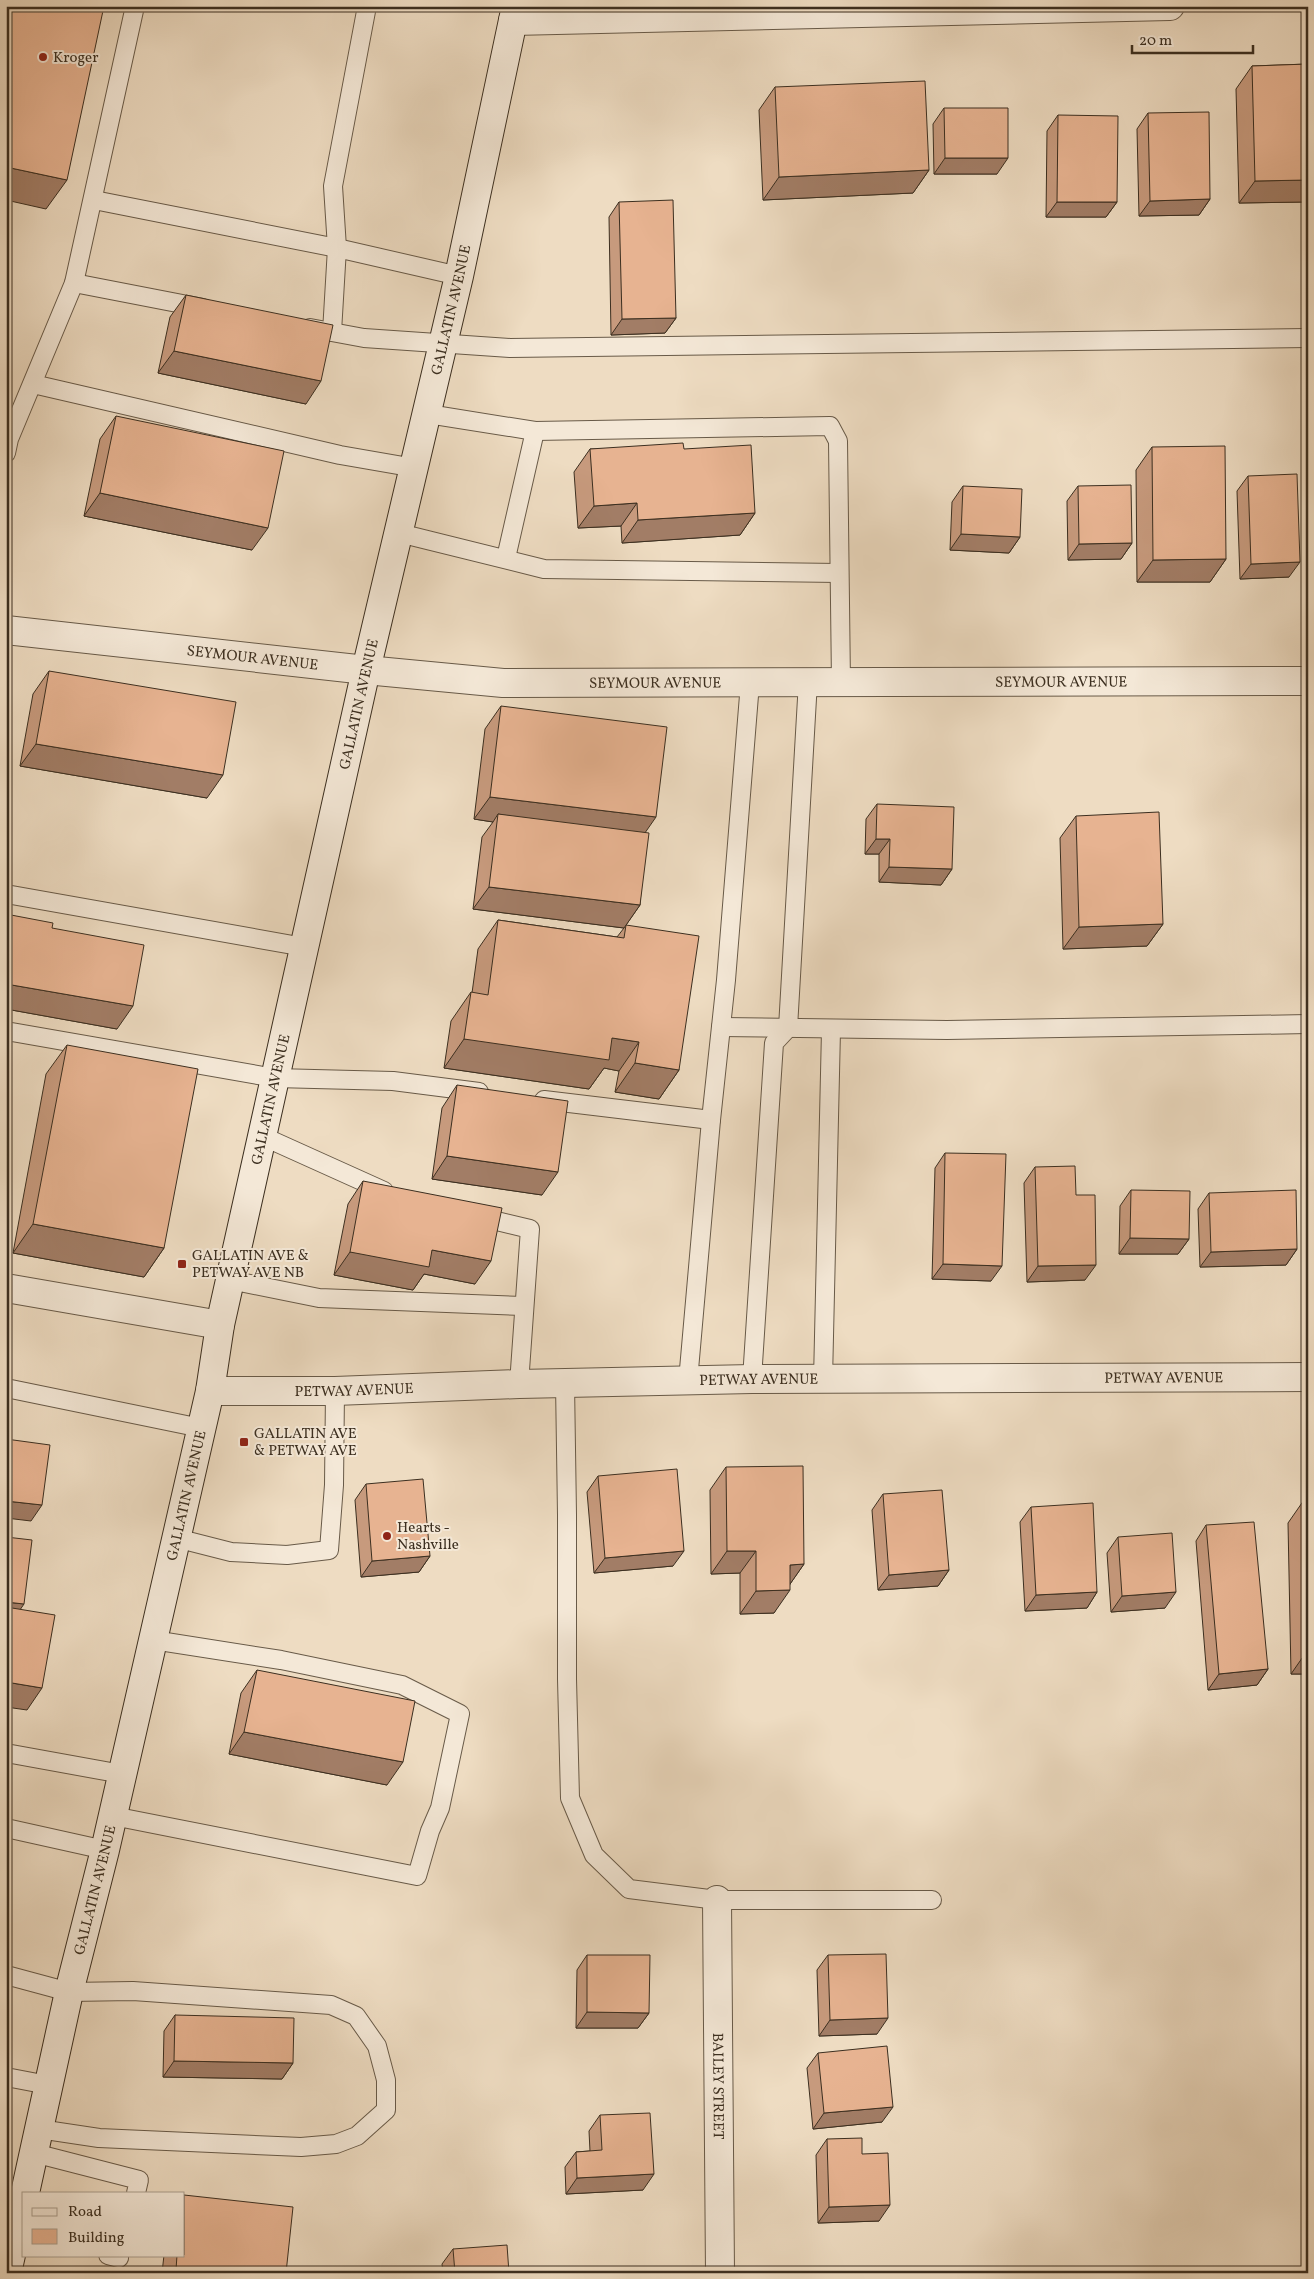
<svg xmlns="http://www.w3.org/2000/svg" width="1314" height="2279" viewBox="0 0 1314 2279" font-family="Vollkorn,serif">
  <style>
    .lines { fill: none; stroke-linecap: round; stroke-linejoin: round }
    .service-casing { stroke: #685a48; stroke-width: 20 }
    .minor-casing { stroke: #685a48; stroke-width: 30 }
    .secondary-casing { stroke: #3c2f20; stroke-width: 30 }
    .service { stroke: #f4e8d7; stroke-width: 18 }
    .minor { stroke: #f4e8d7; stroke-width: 28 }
    .secondary { stroke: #f4e8d7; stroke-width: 28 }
    .wall { fill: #c79a7d; stroke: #3c2f20 }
    .shaded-wall { fill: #a27d66; stroke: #3c2f20 }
    .building { fill: #e7b391; stroke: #3c2f20 }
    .poi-dot { fill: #8f2418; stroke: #f4e8d7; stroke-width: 2 }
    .labels { text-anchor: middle; stroke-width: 4; stroke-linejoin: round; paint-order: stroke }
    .poi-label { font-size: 15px; fill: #3c2f20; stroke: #f4e8d7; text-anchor: start }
    .street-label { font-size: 15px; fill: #3c2f20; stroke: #f4e8d7 }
  </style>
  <rect width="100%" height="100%" fill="#eedcc2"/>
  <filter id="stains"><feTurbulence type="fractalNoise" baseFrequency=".004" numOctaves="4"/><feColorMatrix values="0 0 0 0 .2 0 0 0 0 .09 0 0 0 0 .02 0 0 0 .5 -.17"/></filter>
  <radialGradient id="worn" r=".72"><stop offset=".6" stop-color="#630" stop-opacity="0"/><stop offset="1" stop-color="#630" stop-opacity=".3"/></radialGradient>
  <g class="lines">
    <defs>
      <g id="service">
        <polyline points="94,200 337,248 333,186 367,6"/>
        <polyline points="74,283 203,308"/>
        <polyline points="310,328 364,338 510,348 1308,338"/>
        <polyline points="332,332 337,248 459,276"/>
        <polyline points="33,384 340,455 415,468"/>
        <polyline points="428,414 535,431 830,426 838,441 841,683"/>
        <polyline points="6,453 9,439 74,283 135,6"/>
        <polyline points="399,533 544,569 839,573"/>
        <polyline points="506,558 535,431"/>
        <polyline points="6,894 304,947"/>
        <polyline points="721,1027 947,1030 1308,1024"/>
        <polyline points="6,1031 275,1078 393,1081 479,1092"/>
        <polyline points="544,1100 711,1120"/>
        <polyline points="262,1136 384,1191"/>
        <polyline points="476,1216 530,1229 519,1384"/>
        <polyline points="230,1280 319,1298 523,1306"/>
        <polyline points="752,1379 774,1043 788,1028 808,681"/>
        <polyline points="823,1380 831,1030"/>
        <polyline points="688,1381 711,1120 726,980 750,683"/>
        <polyline points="565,1383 567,1515 567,1679 570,1798 594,1855 629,1889 717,1900 932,1900"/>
        <polyline points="6,1388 201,1428"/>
        <polyline points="176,1538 231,1552 287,1555 329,1550 334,1485 335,1391"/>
        <polyline points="6,1753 122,1774"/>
        <polyline points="113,1816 417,1876 430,1831 440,1808 460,1714 402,1685 281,1660 153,1640"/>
        <polyline points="6,1828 105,1850"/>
        <polyline points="6,1975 69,1992 133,1991 331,2005 356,2016 377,2046 386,2080 386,2110 357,2136 336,2144 301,2147 99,2138 39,2129"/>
        <polyline points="6,2077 48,2085"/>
        <polyline points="34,2153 139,2180 136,2193"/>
        <polyline points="108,2255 119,2258 119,2255"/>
      </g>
      <g id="minor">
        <polyline points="513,21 1170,6"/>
        <path id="s1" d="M6,630L366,670L503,683L1308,681"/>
        <polyline points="6,1288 220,1325"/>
        <path id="s2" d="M210,1391H335L519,1384L752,1379L1308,1377"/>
        <path id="s3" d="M717,1900L720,2273"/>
      </g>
      <g id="secondary">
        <path id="s4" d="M25,2193L69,1992L105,1850L210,1391L220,1325L366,670L459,276L516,6"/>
        <polyline points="7,2273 24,2196"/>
      </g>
    </defs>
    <!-- service casing -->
    <use href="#service" class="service-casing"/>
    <!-- minor casing -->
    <use href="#minor" class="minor-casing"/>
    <!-- secondary casing -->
    <use href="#secondary" class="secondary-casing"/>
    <!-- service -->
    <use href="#service" class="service"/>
    <!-- minor -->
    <use href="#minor" class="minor"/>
    <!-- secondary -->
    <use href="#secondary" class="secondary"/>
  </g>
  <!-- wall -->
  <g class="wall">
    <polygon points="1308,64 1308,197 1304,202 1239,203 1236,89 1252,66"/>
    <polygon points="775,87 929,170 913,193 763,200 759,110"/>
    <polygon points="944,108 997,174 934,174 933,124"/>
    <polygon points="1148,113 1210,199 1199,215 1139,216 1137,129"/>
    <polygon points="1058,115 1117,202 1106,217 1046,217 1047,131"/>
    <polygon points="619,202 676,318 665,333 611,335 609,217"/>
    <polygon points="186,295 306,404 158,373 170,317"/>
    <polygon points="116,416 252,550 84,516 100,439"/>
    <polygon points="1152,447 1226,559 1210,582 1137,582 1136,470"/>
    <polygon points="590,449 684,449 755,513 740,535 622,543 621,526 578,528 574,472"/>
    <polygon points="1248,476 1289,577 1240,579 1237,491"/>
    <polygon points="963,486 1020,537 1009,553 950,550 952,502"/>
    <polygon points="1078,486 1132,543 1121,559 1068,560 1067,501"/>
    <polygon points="49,671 207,798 20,766 33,694"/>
    <polygon points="501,706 645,832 640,905 626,925 679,1070 659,1099 615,1092 619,1071 604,1068 589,1089 444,1068 451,1021 471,992 472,993 478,949 498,920 617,937 624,928 473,909 482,837 493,822 474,819 485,729"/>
    <polygon points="877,804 952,869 941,885 879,882 879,854 865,854 866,819"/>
    <polygon points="1308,810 1308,876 1304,876 1304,816"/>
    <polygon points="1076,816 1163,924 1147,946 1063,949 1060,838"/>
    <polygon points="11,915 52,928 117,1029 6,1009 6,923"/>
    <polygon points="67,1045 164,1248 144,1277 13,1253 46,1074"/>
    <polygon points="457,1085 542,1195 432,1179 442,1108"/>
    <polygon points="945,1153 991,1281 932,1279 935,1168"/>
    <polygon points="1035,1167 1076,1195 1085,1280 1027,1282 1024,1183"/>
    <polygon points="363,1181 475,1284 424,1274 413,1290 334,1275 348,1204"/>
    <polygon points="1131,1190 1189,1239 1178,1254 1119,1254 1120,1206"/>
    <polygon points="1209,1193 1297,1249 1286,1265 1200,1267 1198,1209"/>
    <polygon points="726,1467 804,1564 790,1584 774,1613 740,1614 740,1573 711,1574 710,1490"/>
    <polygon points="598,1476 673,1566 594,1573 587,1492"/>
    <polygon points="366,1484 430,1556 419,1572 361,1577 355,1500"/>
    <polygon points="883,1494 949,1570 938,1586 878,1590 872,1510"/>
    <polygon points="1304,1500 1308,1674 1291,1674 1288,1523"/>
    <polygon points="1031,1507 1097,1592 1087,1608 1025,1611 1020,1522"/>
    <polygon points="1206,1525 1268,1669 1257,1685 1208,1690 1196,1541"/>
    <polygon points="1118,1537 1165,1608 1111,1612 1107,1553"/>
    <polygon points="257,1670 387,1785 229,1754 241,1693"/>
    <polygon points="587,1955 649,2013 638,2028 576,2028 577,1970"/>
    <polygon points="828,1955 877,2034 819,2036 817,1970"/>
    <polygon points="175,2015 293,2063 282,2079 163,2077 164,2031"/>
    <polygon points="818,2053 882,2122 813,2129 807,2068"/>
    <polygon points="600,2115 643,2190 566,2194 565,2167 576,2152 590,2151 589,2131"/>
    <polygon points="827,2139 862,2154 879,2221 818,2223 816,2155"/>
    <polygon points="184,2195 286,2273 162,2273 164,2255 184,2255"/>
    <polygon points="453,2249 509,2273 443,2273 442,2264"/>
  </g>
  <!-- shaded-wall -->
  <g class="shaded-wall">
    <polygon points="945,158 1008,158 997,174 934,174"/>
    <polygon points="6,167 67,180 46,209 6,200"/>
    <polygon points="929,170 913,193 763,200 779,177"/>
    <polygon points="1308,180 1308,197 1304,202 1239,203 1255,181"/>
    <polygon points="1210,199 1199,215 1139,216 1150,201"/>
    <polygon points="1057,202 1117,202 1106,217 1046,217"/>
    <polygon points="676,318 665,333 611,335 622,319"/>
    <polygon points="174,351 321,381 306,404 158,373"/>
    <polygon points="100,493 268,528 252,550 84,516"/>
    <polygon points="637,503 621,526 578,528 594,506"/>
    <polygon points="755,513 740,535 622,543 638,520"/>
    <polygon points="961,534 1020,537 1009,553 950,550"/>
    <polygon points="1132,543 1121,559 1068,560 1079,544"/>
    <polygon points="1226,559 1210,582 1137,582 1153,560"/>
    <polygon points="1300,562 1289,577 1240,579 1251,564"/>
    <polygon points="36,744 223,775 207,798 20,766"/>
    <polygon points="490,797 656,817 640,840 498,814 493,822 474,819"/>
    <polygon points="876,839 890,839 879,854 865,854"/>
    <polygon points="889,867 952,869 941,885 879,882"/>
    <polygon points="1308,871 1308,876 1304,876"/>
    <polygon points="489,887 640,905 624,928 473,909"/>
    <polygon points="1163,924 1147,946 1063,949 1079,927"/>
    <polygon points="6,984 133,1006 117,1029 6,1009"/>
    <polygon points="612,1038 639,1042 619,1071 604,1068 589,1089 444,1068 464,1039"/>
    <polygon points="635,1063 679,1070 659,1099 615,1092"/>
    <polygon points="447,1156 558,1172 542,1195 432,1179"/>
    <polygon points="33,1224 164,1248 144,1277 13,1253"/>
    <polygon points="1130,1238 1189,1239 1178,1254 1119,1254"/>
    <polygon points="1297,1249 1286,1265 1200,1267 1211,1252"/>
    <polygon points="432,1250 491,1261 475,1284 424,1274 413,1290 334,1275 350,1252"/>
    <polygon points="943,1264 1002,1266 991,1281 932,1279"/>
    <polygon points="1096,1265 1085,1280 1027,1282 1038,1266"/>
    <polygon points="6,1501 42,1505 31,1521 6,1518"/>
    <polygon points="684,1551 673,1566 594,1573 605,1558"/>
    <polygon points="727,1551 756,1551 740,1573 711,1574"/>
    <polygon points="430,1556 419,1572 361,1577 372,1561"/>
    <polygon points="804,1564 788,1587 790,1565"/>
    <polygon points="949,1570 938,1586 878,1590 889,1575"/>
    <polygon points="790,1590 774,1613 740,1614 756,1591"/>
    <polygon points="1097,1592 1087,1608 1025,1611 1036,1595"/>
    <polygon points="1176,1592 1165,1608 1111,1612 1122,1596"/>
    <polygon points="6,1602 24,1604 13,1620 6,1619"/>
    <polygon points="1307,1651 1308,1651 1308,1674 1291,1674"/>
    <polygon points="1268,1669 1257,1685 1208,1690 1219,1674"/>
    <polygon points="6,1682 42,1688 27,1710 6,1707"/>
    <polygon points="244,1732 403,1762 387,1785 229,1754"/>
    <polygon points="587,2012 649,2013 638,2028 576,2028"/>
    <polygon points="888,2018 877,2034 819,2036 830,2020"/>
    <polygon points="174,2061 293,2063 282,2079 163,2077"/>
    <polygon points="893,2107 882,2122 813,2129 824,2113"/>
    <polygon points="654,2174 643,2190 566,2194 577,2178"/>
    <polygon points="890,2205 879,2221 818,2223 829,2207"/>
    <polygon points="176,2270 195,2273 174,2273"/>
  </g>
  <!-- building -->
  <g class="building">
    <polygon points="6,6 104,6 67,180 6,167"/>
    <polygon points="1308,64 1308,180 1255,181 1252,66"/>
    <polygon points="925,81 929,170 779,177 775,87"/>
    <polygon points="944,108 1008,108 1008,158 945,158"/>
    <polygon points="1209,112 1210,199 1150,201 1148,113"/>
    <polygon points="1058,115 1118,116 1117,202 1057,202"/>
    <polygon points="673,200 676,318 622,319 619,202"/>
    <polygon points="186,295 333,325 321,381 174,351"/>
    <polygon points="116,416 284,451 268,528 100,493"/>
    <polygon points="683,443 684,449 751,445 755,513 638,520 637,503 594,506 590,449"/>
    <polygon points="1225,446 1226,559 1153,560 1152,447"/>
    <polygon points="1297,474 1300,562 1251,564 1248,476"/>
    <polygon points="1131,485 1132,543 1079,544 1078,486"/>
    <polygon points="963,486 1022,489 1020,537 961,534"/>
    <polygon points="49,671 236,702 223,775 36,744"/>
    <polygon points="501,706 667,727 656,817 490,797"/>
    <polygon points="877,804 954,807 952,869 889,867 890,839 876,839"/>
    <polygon points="1159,812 1163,924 1079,927 1076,816"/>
    <polygon points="498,814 649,833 640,905 489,887"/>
    <polygon points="11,915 53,923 52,928 144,945 133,1006 6,984 6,943"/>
    <polygon points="498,920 624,938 626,925 699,936 679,1070 635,1063 639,1042 612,1038 609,1060 464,1039 471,992 488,995"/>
    <polygon points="67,1045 198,1069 164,1248 33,1224"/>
    <polygon points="457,1085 568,1101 558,1172 447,1156"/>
    <polygon points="945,1153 1006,1154 1002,1266 943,1264"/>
    <polygon points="1075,1166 1076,1195 1095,1195 1096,1265 1038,1266 1035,1167"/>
    <polygon points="363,1181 502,1208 491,1261 432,1250 429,1267 350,1252"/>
    <polygon points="1131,1190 1190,1191 1189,1239 1130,1238"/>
    <polygon points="1296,1190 1297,1249 1211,1252 1209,1193"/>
    <polygon points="6,1439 50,1445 42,1505 6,1501"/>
    <polygon points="803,1466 804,1564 790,1565 790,1590 756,1591 756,1551 727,1551 726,1467"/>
    <polygon points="677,1469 684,1551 605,1558 598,1476"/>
    <polygon points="423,1479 430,1556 372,1561 366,1484"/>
    <polygon points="942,1490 949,1570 889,1575 883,1494"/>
    <polygon points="1304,1500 1308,1500 1308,1651 1307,1651"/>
    <polygon points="1093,1503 1097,1592 1036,1595 1031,1507"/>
    <polygon points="1254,1522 1268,1669 1219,1674 1206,1525"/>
    <polygon points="1172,1533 1176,1592 1122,1596 1118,1537"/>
    <polygon points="6,1537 32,1540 24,1604 6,1602"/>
    <polygon points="6,1607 55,1615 42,1688 6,1682"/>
    <polygon points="257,1670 415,1701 403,1762 244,1732"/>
    <polygon points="886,1954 888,2018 830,2020 828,1955"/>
    <polygon points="587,1955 650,1955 649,2013 587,2012"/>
    <polygon points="175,2015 294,2018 293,2063 174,2061"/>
    <polygon points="887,2046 893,2107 824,2113 818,2053"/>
    <polygon points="650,2113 654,2174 577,2178 576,2152 602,2150 600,2115"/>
    <polygon points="862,2138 862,2154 888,2153 890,2205 829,2207 827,2139"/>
    <polygon points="184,2195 293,2207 286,2273 195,2273 176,2270 177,2255 184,2255"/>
    <polygon points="507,2245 509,2273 455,2273 453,2249"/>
  </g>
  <!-- markers -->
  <g class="poi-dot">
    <circle cx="43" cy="57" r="5"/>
    <rect x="177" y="1259" width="10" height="10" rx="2.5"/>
    <rect x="239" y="1437" width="10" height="10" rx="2.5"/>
    <circle cx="387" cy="1536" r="5"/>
  </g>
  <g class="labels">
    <!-- poi labels -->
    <g class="poi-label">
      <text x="53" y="62">Kroger</text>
      <text x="192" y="1260">GALLATIN AVE &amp;<tspan x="192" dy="17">PETWAY AVE NB</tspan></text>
      <text x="254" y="1438">GALLATIN AVE<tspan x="254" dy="17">&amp; PETWAY AVE</tspan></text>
      <text x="397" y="1532">Hearts -<tspan x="397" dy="17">Nashville</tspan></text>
    </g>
    <!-- street labels -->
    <g class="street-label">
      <text dy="5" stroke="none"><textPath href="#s4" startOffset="1931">GALLATIN AVENUE</textPath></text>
      <text dy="5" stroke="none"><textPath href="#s1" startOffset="248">SEYMOUR AVENUE</textPath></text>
      <text dy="5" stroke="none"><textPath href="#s1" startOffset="1058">SEYMOUR AVENUE</textPath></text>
      <text dy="5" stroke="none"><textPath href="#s1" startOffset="652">SEYMOUR AVENUE</textPath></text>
      <text dy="5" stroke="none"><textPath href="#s4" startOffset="1526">GALLATIN AVENUE</textPath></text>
      <text dy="5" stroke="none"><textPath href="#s4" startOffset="1121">GALLATIN AVENUE</textPath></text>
      <text dy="5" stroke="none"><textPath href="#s2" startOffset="954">PETWAY AVENUE</textPath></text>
      <text dy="5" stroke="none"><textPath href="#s2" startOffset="549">PETWAY AVENUE</textPath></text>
      <text dy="5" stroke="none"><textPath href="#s2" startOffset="144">PETWAY AVENUE</textPath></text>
      <text dy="5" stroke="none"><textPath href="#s4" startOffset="716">GALLATIN AVENUE</textPath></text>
      <text dy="5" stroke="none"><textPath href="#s4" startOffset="311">GALLATIN AVENUE</textPath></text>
      <text dy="5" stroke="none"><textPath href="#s3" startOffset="186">BAILEY STREET</textPath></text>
    </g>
  </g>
  <!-- margin -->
  <rect width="1314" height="2279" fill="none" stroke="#eedcc2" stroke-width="25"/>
  <rect x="8" y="8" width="1299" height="2264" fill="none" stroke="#3c2f20" stroke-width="2.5"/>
  <rect x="12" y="12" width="1289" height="2254" fill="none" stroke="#3c2f20"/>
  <!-- legend -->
  <rect x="22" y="2192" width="162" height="65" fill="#f4e8d7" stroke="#aa9e8e"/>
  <rect x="32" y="2208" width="25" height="8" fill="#f4e8d7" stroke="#aa9e8e"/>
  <text x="68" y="2216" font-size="15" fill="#3c2f20">Road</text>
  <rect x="32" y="2229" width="25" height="15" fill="#e7b391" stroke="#aa9e8e"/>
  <text x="68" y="2242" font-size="15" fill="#3c2f20">Building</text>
  <!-- scale -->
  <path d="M1132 45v8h121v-8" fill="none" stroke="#3c2f20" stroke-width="2.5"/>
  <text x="1139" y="45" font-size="15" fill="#3c2f20" stroke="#f4e8d7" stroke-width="4" paint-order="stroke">20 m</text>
  <rect width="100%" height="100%" filter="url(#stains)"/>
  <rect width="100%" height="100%" fill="url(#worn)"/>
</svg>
